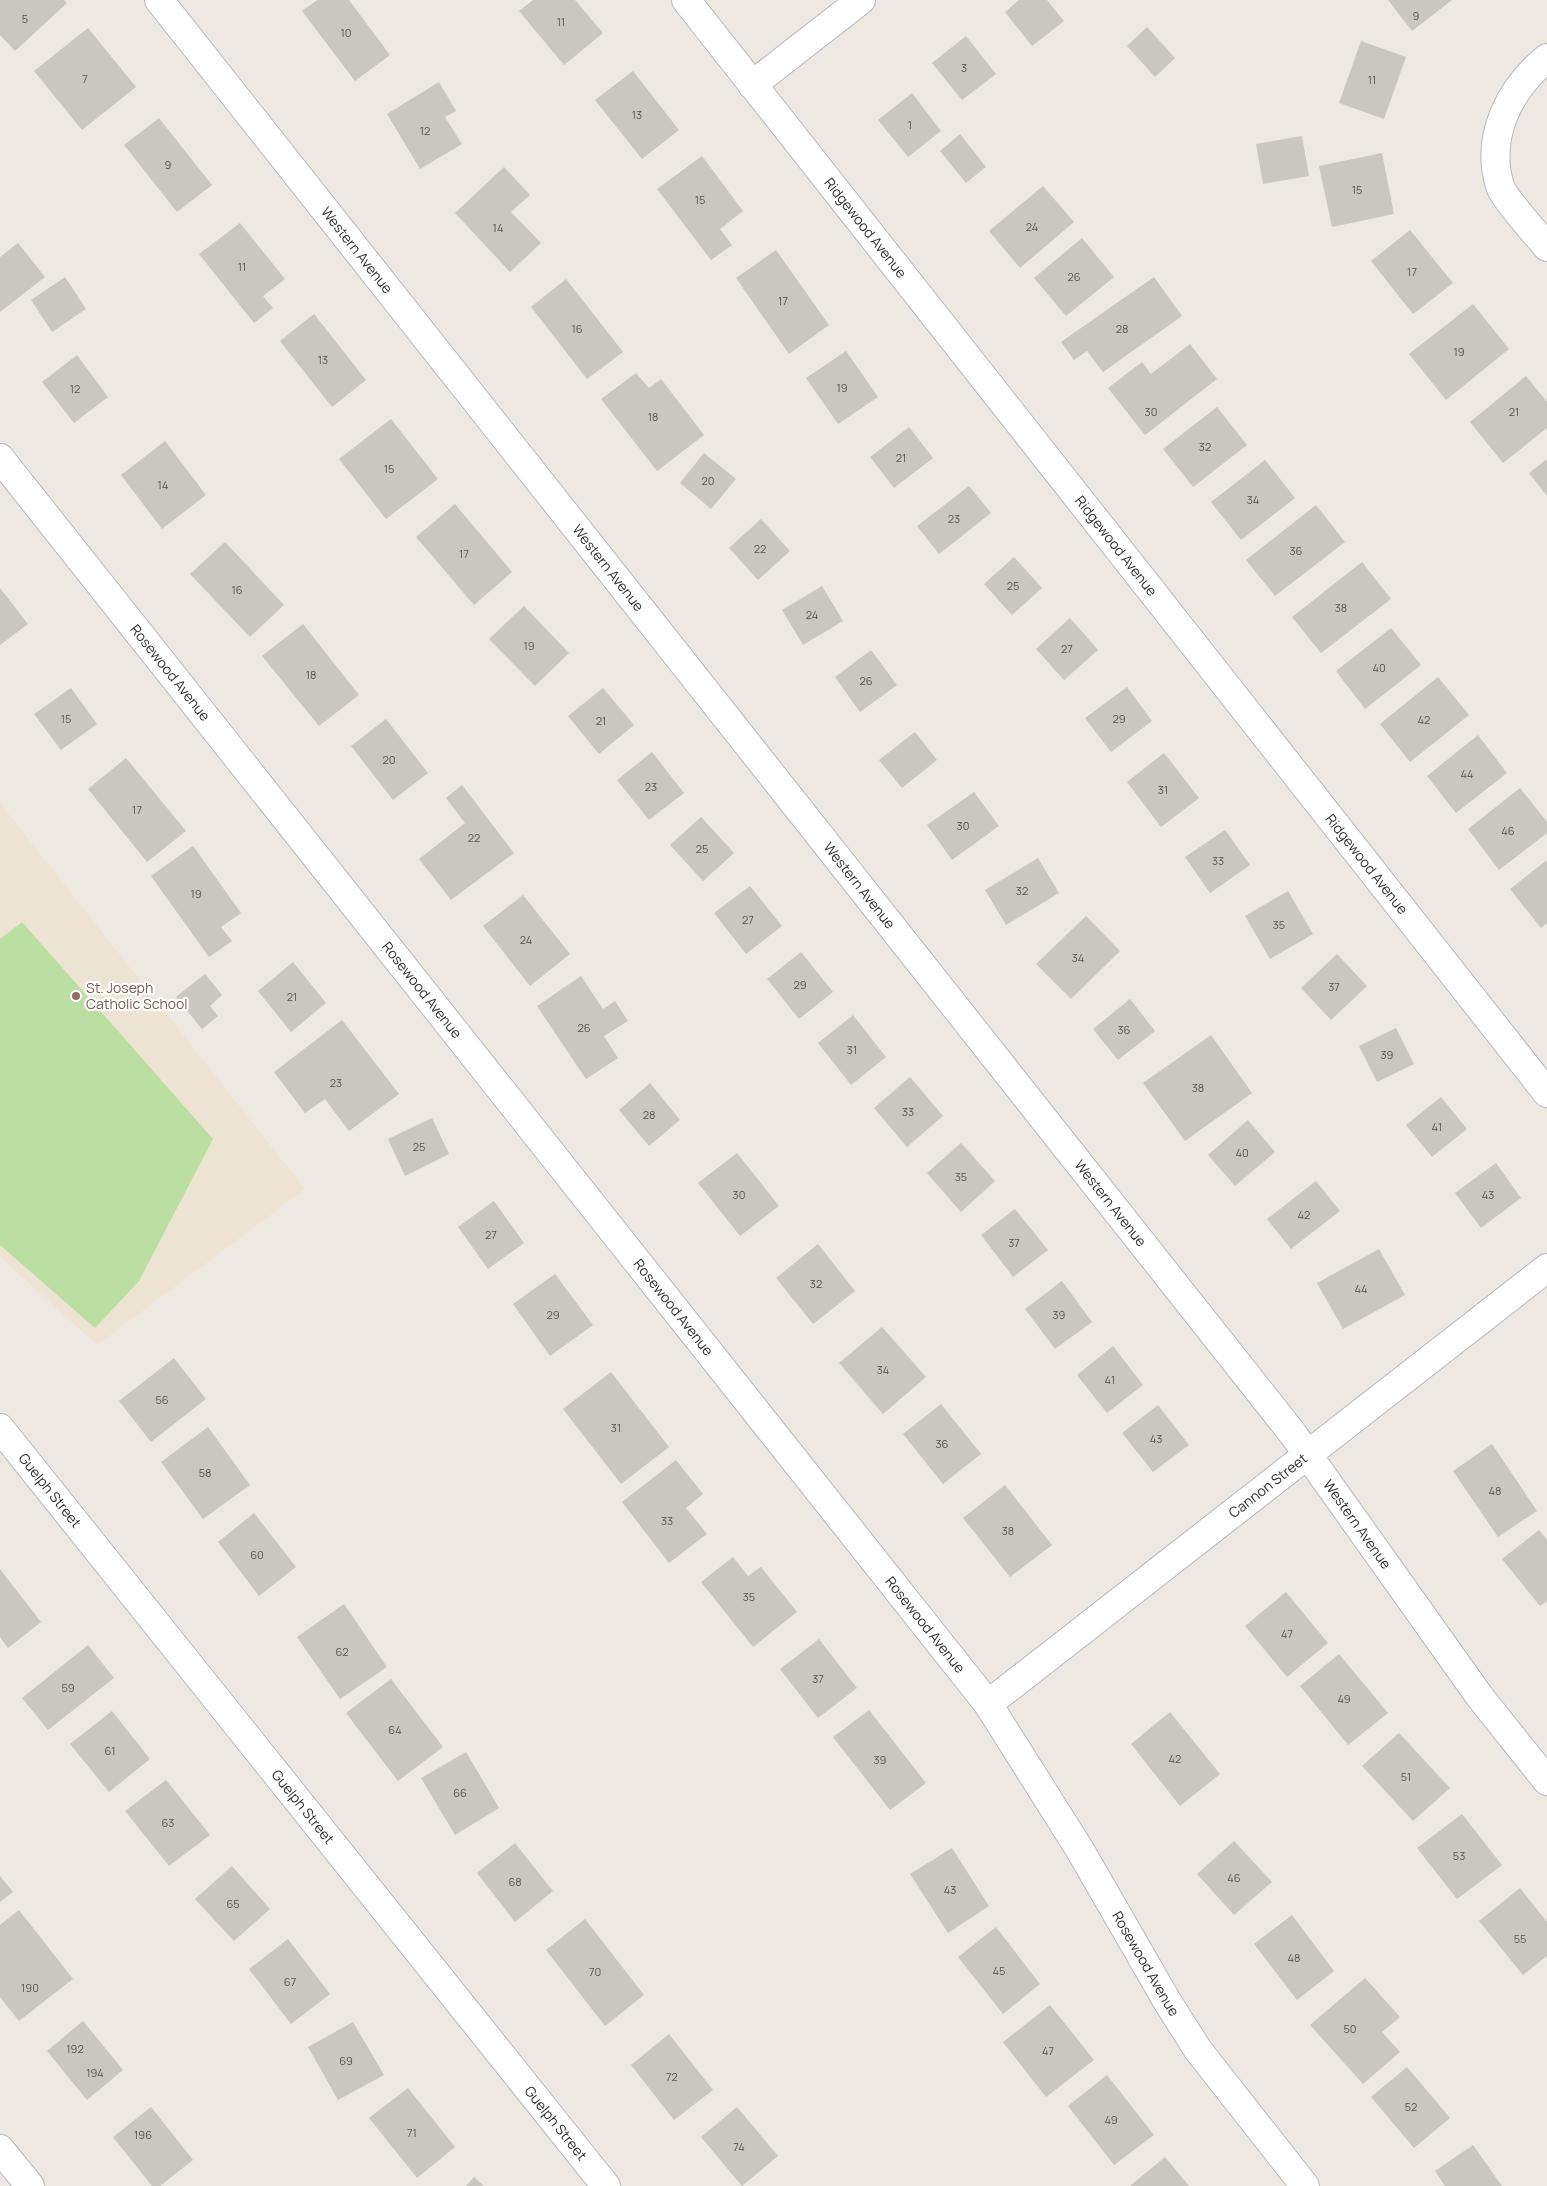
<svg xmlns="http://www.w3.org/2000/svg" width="1547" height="2186" viewBox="0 0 1547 2186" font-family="Manrope,sans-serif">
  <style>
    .education { fill: #ede3d3 }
    .green { fill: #bbdfa3 }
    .building { fill: #cac6c0 }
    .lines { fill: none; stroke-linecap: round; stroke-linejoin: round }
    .minor-casing { stroke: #b5b8c0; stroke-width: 30 }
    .minor { stroke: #fff; stroke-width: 28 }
    .education-dot { fill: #8d6e63; stroke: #fff; stroke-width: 2 }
    .labels { text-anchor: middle; stroke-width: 4.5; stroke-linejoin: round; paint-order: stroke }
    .number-label { font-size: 11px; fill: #555452 }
    .street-label { font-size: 14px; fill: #2e2e2e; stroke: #fff }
    .education-label { font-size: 14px; fill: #785e54; stroke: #fff; text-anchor: start }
  </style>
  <rect width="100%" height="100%" fill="#eee8e2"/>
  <!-- education -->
  <polygon class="education" points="0,803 305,1189 97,1345 0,1257"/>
  <!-- green -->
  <polygon class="green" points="22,922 213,1139 139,1281 95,1328 0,1245 0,939"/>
  <!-- building -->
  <g class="building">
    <polygon points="0,0 64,0 67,3 15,51 0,35"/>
    <polygon points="317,0 349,0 390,55 355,81 302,11"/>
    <polygon points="533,0 575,0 603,33 564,65 519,11"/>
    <polygon points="1019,0 1047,0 1064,21 1032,46 1005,12"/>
    <polygon points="1388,0 1452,0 1412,31"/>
    <polygon points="1147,27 1175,58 1155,77 1127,46"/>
    <polygon points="88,28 136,87 82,130 34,71"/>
    <polygon points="966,36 996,74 962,100 932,63"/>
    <polygon points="1361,41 1406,57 1384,119 1339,103"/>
    <polygon points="633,71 679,130 642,159 595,100"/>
    <polygon points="439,82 456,111 445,117 462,144 420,169 387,114"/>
    <polygon points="912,93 941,131 908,157 878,120"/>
    <polygon points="159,118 212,185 177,212 124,145"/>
    <polygon points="960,134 986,167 966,183 940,151"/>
    <polygon points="1302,136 1309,176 1263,184 1256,144"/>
    <polygon points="1382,153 1394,214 1332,227 1319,166"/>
    <polygon points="702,156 743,211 720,229 732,245 711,260 657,189"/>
    <polygon points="504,167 530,195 511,212 541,243 510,272 455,213"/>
    <polygon points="1043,186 1074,222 1020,268 989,231"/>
    <polygon points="240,223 285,279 263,296 273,308 254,323 199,254"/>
    <polygon points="1410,230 1453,283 1413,314 1371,261"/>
    <polygon points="1082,238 1114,277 1066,316 1034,278"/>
    <polygon points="18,243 45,277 0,312 0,257"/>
    <polygon points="776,250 829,325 789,354 736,278"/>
    <polygon points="65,277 86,309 52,332 31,300"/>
    <polygon points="1154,277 1182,316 1103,372 1087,351 1074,360 1061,342"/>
    <polygon points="566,279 623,352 587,379 531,307"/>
    <polygon points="1473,304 1509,349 1446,400 1409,354"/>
    <polygon points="314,314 366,380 332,407 280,341"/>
    <polygon points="1190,344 1217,379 1145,435 1108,388 1142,362 1151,374"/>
    <polygon points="846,351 878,397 838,424 806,378"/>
    <polygon points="77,355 108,397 74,423 42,382"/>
    <polygon points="636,373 649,388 661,379 704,435 657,471 601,399"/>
    <polygon points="1526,376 1547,402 1547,428 1503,463 1470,422"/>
    <polygon points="1217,407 1247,445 1193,487 1163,449"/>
    <polygon points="391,419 438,479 386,519 339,459"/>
    <polygon points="909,427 933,458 894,488 870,457"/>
    <polygon points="165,441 206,495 162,529 121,475"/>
    <polygon points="704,453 736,479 711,509 680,483"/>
    <polygon points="1547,459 1547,496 1529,473"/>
    <polygon points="1265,460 1295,498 1241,540 1211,502"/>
    <polygon points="969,486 991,513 939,554 917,526"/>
    <polygon points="455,504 512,572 474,605 416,537"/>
    <polygon points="1316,505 1345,542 1275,596 1246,560"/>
    <polygon points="761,519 790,551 758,580 729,548"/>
    <polygon points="225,542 284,605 250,637 190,574"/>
    <polygon points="1014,557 1042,588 1012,615 984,584"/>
    <polygon points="1362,562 1391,599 1321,653 1292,617"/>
    <polygon points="822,586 843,621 803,645 782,610"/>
    <polygon points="0,588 28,624 0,645"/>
    <polygon points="524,606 569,653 535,686 489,639"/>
    <polygon points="1070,618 1098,650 1064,680 1036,649"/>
    <polygon points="303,624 359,695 319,726 262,656"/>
    <polygon points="1391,628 1421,665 1365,709 1336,671"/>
    <polygon points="871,650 897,685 860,712 835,677"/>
    <polygon points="1438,677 1469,715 1410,762 1380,724"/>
    <polygon points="1127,687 1152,721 1111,752 1085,718"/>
    <polygon points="71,688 97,724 61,750 34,714"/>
    <polygon points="603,688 634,725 599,754 568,716"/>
    <polygon points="386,719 428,773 393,800 351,746"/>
    <polygon points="915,732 937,760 902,788 879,760"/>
    <polygon points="1478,735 1507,773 1456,813 1427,776"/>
    <polygon points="652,752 684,793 649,820 617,780"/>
    <polygon points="1164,753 1199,798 1161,827 1127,782"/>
    <polygon points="126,758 186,831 147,862 88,789"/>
    <polygon points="462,785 514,853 451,900 419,859 465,823 446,798"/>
    <polygon points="1520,788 1547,822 1547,833 1499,870 1468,829"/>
    <polygon points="974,792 999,826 952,860 927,825"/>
    <polygon points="701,817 734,853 703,881 670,845"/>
    <polygon points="1225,830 1250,865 1210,893 1185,857"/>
    <polygon points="193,846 241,913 221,927 232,941 209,957 151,876"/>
    <polygon points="1038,858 1059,893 1006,925 985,890"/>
    <polygon points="1547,860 1547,923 1541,928 1510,889"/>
    <polygon points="750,886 782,926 746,954 714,913"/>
    <polygon points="1288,891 1313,934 1270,959 1245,916"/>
    <polygon points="523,895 570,954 530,986 483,926"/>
    <polygon points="1086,916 1120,951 1071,999 1036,964"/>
    <polygon points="801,952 833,992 799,1019 767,979"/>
    <polygon points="1337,954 1367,986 1331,1020 1301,988"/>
    <polygon points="293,962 326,1003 291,1032 258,991"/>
    <polygon points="205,974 222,995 210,1006 218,1016 202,1029 176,997"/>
    <polygon points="581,976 603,1009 615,1001 628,1021 604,1036 618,1058 586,1079 537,1006"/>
    <polygon points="1130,999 1155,1031 1118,1060 1093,1029"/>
    <polygon points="853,1015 886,1057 851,1085 818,1043"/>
    <polygon points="342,1020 399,1094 349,1131 325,1099 305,1113 274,1072"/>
    <polygon points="1396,1028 1414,1064 1377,1082 1359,1046"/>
    <polygon points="1211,1035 1252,1093 1185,1141 1143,1083"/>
    <polygon points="910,1077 943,1116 907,1147 874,1108"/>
    <polygon points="650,1083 680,1120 649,1146 619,1110"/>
    <polygon points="1441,1097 1467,1129 1432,1157 1406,1125"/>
    <polygon points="432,1118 449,1154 405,1176 388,1139"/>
    <polygon points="1248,1120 1275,1152 1235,1186 1208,1155"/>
    <polygon points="961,1143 995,1181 961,1212 927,1173"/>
    <polygon points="737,1153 779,1206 740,1236 698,1183"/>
    <polygon points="1496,1163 1521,1198 1481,1228 1455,1193"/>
    <polygon points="1316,1181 1340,1211 1291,1249 1267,1219"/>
    <polygon points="494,1201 524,1243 488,1269 458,1227"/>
    <polygon points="1015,1209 1048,1250 1013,1277 981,1235"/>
    <polygon points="818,1244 855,1291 813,1324 776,1278"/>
    <polygon points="1379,1249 1405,1295 1343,1329 1317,1283"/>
    <polygon points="555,1274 593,1325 550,1356 513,1304"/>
    <polygon points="1062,1281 1092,1322 1055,1349 1025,1309"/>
    <polygon points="882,1327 926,1377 883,1414 839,1363"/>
    <polygon points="1113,1346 1143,1385 1107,1413 1077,1375"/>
    <polygon points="174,1358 206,1399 151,1442 119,1401"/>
    <polygon points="611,1372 669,1447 621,1484 563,1409"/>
    <polygon points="941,1404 981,1454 943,1484 903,1434"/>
    <polygon points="1158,1405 1189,1445 1153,1472 1122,1433"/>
    <polygon points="208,1427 250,1485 203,1519 161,1462"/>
    <polygon points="1492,1444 1537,1511 1498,1537 1453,1471"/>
    <polygon points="676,1460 703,1494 686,1508 707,1534 669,1563 622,1502"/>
    <polygon points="1005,1485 1052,1545 1010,1577 963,1518"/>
    <polygon points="254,1513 296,1567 259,1596 218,1542"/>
    <polygon points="1539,1530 1547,1540 1547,1601 1540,1606 1502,1559"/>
    <polygon points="733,1557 748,1576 761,1567 797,1612 753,1647 701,1582"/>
    <polygon points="0,1569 41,1622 8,1648 0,1637"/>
    <polygon points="1286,1592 1328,1643 1287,1677 1245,1626"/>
    <polygon points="344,1604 387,1667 340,1699 297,1637"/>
    <polygon points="819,1639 857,1688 818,1718 780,1669"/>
    <polygon points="88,1645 114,1678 48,1730 22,1698"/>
    <polygon points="1339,1654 1388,1713 1348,1745 1300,1686"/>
    <polygon points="391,1679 443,1747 398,1781 346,1713"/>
    <polygon points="869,1710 926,1783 890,1810 833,1737"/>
    <polygon points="112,1711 150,1759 109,1792 70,1744"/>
    <polygon points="1170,1712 1220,1774 1180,1806 1131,1744"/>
    <polygon points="1399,1733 1450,1788 1413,1821 1362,1766"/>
    <polygon points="466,1752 499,1808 455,1835 421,1778"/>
    <polygon points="166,1780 210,1835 169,1866 125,1811"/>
    <polygon points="1462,1814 1502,1865 1457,1899 1417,1848"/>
    <polygon points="1234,1841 1272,1882 1234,1915 1197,1874"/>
    <polygon points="515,1843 553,1891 515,1922 477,1873"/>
    <polygon points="952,1848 989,1906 948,1933 910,1874"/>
    <polygon points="232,1866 270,1909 234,1941 195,1899"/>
    <polygon points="0,1876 13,1892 0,1902"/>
    <polygon points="1520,1888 1547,1922 1547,1956 1523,1975 1479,1921"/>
    <polygon points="19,1910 73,1979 19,2021 0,1997 0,1925"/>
    <polygon points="1292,1915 1334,1971 1297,2000 1254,1944"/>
    <polygon points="585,1919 644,1995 605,2026 546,1950"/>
    <polygon points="996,1927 1040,1984 1003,2014 958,1957"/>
    <polygon points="288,1939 330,1994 291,2024 249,1969"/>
    <polygon points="1365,1978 1400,2017 1382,2032 1400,2052 1363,2084 1310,2025"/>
    <polygon points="1050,2005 1094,2060 1046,2097 1003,2042"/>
    <polygon points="83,2021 123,2070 87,2100 47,2051"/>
    <polygon points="353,2022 384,2075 338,2100 308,2047"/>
    <polygon points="669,2034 713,2090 674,2120 631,2065"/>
    <polygon points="1407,2067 1450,2118 1414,2148 1371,2097"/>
    <polygon points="1107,2075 1154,2135 1114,2165 1068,2106"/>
    <polygon points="408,2088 455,2147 417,2178 369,2118"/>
    <polygon points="151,2107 193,2160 160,2186 152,2186 113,2137"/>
    <polygon points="737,2107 778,2156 742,2186 701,2137"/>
    <polygon points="1473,2145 1502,2186 1445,2186 1435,2171"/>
    <polygon points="1165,2157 1189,2186 1130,2186"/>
    <polygon points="474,2177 484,2186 466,2186"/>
  </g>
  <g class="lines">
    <defs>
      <g id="minor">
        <path id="s1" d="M159,0L1293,1434L1480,1697L1547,1781"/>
        <path id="s2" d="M686,0L1547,1093"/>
        <path d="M1547,58C1509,89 1485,137 1500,186C1503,197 1538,236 1547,247"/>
        <polyline points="752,85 861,0"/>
        <path id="s3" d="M0,458L988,1704L1080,1850L1167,2001L1198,2050L1305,2186"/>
        <path id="s4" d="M0,1428L606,2186"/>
        <path id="s5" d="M988,1704L1547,1268"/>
        <polyline points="0,2149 30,2186"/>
      </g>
    </defs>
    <!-- minor casing -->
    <use href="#minor" class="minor-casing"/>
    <!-- minor -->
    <use href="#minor" class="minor"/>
  </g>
  <!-- markers -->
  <circle class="education-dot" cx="76" cy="996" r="5"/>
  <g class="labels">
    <!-- number labels -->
    <g class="number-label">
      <text x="1416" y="20">9</text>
      <text x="25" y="23">5</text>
      <text x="561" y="26">11</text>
      <text x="346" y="37">10</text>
      <text x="964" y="72">3</text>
      <text x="85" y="83">7</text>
      <text x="1372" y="84">11</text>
      <text x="637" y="119">13</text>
      <text x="910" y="129">1</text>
      <text x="425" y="135">12</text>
      <text x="168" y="169">9</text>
      <text x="1357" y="194">15</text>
      <text x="700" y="204">15</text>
      <text x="1032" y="231">24</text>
      <text x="498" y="232">14</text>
      <text x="242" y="271">11</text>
      <text x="1412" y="276">17</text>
      <text x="1074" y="281">26</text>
      <text x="783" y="305">17</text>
      <text x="577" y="333">16</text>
      <text x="1122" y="333">28</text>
      <text x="1459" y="356">19</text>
      <text x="323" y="364">13</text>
      <text x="842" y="392">19</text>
      <text x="75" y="393">12</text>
      <text x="1151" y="416">30</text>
      <text x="1514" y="416">21</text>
      <text x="653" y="421">18</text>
      <text x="1205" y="451">32</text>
      <text x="901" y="462">21</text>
      <text x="389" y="473">15</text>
      <text x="708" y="485">20</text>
      <text x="163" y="489">14</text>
      <text x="1253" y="504">34</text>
      <text x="954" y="523">23</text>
      <text x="760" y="553">22</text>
      <text x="1296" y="555">36</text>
      <text x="464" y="558">17</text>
      <text x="1013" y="590">25</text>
      <text x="237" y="594">16</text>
      <text x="1341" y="612">38</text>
      <text x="812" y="619">24</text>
      <text x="529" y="650">19</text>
      <text x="1067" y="653">27</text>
      <text x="1379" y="672">40</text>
      <text x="311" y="679">18</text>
      <text x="866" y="685">26</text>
      <text x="66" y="723">15</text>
      <text x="1119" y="723">29</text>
      <text x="1424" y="724">42</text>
      <text x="601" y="725">21</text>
      <text x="389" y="764">20</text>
      <text x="1467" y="778">44</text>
      <text x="651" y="791">23</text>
      <text x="1163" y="794">31</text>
      <text x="137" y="814">17</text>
      <text x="963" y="830">30</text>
      <text x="1508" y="835">46</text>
      <text x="474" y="842">22</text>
      <text x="702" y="853">25</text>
      <text x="1218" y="865">33</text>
      <text x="1022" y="895">32</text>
      <text x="196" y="898">19</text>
      <text x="748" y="924">27</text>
      <text x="1279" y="929">35</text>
      <text x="526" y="944">24</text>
      <text x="1078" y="962">34</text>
      <text x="800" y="989">29</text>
      <text x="1334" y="991">37</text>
      <text x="292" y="1001">21</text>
      <text x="584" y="1032">26</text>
      <text x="1124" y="1034">36</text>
      <text x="852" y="1054">31</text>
      <text x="1387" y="1059">39</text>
      <text x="336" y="1087">23</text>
      <text x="1198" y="1092">38</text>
      <text x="908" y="1116">33</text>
      <text x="649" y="1119">28</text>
      <text x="1437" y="1131">41</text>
      <text x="419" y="1151">25</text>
      <text x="1242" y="1157">40</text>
      <text x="961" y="1181">35</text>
      <text x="739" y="1199">30</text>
      <text x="1488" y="1199">43</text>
      <text x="1304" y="1219">42</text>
      <text x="491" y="1239">27</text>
      <text x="1014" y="1247">37</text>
      <text x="816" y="1288">32</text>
      <text x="1361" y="1293">44</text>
      <text x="553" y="1319">29</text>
      <text x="1059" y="1319">39</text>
      <text x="883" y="1374">34</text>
      <text x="1110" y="1384">41</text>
      <text x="162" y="1404">56</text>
      <text x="616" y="1432">31</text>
      <text x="1156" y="1443">43</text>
      <text x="942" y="1448">36</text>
      <text x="205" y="1477">58</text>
      <text x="1495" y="1495">48</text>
      <text x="667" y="1525">33</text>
      <text x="1008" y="1535">38</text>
      <text x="257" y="1559">60</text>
      <text x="749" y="1601">35</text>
      <text x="1287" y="1638">47</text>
      <text x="342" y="1656">62</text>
      <text x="818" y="1683">37</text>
      <text x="68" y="1692">59</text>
      <text x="1344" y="1703">49</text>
      <text x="395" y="1734">64</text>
      <text x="110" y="1755">61</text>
      <text x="1175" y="1763">42</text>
      <text x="880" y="1764">39</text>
      <text x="1406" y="1781">51</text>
      <text x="460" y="1797">66</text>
      <text x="168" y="1827">63</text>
      <text x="1459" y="1860">53</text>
      <text x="1234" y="1882">46</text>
      <text x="515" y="1886">68</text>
      <text x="950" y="1894">43</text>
      <text x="233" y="1908">65</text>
      <text x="1520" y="1943">55</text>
      <text x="1294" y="1962">48</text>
      <text x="999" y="1975">45</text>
      <text x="595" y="1976">70</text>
      <text x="290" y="1986">67</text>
      <text x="30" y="1992">190</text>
      <text x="1350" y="2033">50</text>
      <text x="75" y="2053">192</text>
      <text x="1048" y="2055">47</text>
      <text x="346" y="2065">69</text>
      <text x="95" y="2077">194</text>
      <text x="672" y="2081">72</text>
      <text x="1411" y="2111">52</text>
      <text x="1111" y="2124">49</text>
      <text x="412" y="2137">71</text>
      <text x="143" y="2139">196</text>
      <text x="739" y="2151">74</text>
    </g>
    <!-- street labels -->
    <g class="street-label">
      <text dy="5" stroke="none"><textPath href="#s2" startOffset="290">Ridgewood Avenue</textPath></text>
      <text dy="5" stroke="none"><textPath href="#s1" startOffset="319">Western Avenue</textPath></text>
      <text dy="5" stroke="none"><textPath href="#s2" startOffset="695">Ridgewood Avenue</textPath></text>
      <text dy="5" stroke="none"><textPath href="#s1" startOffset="724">Western Avenue</textPath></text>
      <text dy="5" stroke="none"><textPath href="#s3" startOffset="274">Rosewood Avenue</textPath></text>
      <text dy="5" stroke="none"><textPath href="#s2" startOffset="1100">Ridgewood Avenue</textPath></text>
      <text dy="5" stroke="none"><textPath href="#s1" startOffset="1129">Western Avenue</textPath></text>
      <text dy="5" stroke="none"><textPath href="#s3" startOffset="679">Rosewood Avenue</textPath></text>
      <text dy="5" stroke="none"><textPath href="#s1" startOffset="1534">Western Avenue</textPath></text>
      <text dy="5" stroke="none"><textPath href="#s3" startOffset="1084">Rosewood Avenue</textPath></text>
      <text dy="5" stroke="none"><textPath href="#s5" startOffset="355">Cannon Street</textPath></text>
      <text dy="5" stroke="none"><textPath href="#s4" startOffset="80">Guelph Street</textPath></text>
      <text dy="5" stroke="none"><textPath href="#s1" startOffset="1939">Western Avenue</textPath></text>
      <text dy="5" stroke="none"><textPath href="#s3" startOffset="1489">Rosewood Avenue</textPath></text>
      <text dy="5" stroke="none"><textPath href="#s4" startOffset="485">Guelph Street</textPath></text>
      <text dy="5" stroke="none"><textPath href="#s3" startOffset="1894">Rosewood Avenue</textPath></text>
      <text dy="5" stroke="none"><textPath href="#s4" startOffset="890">Guelph Street</textPath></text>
    </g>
    <!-- education labels -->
    <g class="education-label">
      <text x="86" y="993">St. Joseph<tspan x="86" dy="16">Catholic School</tspan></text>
    </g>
  </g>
</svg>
